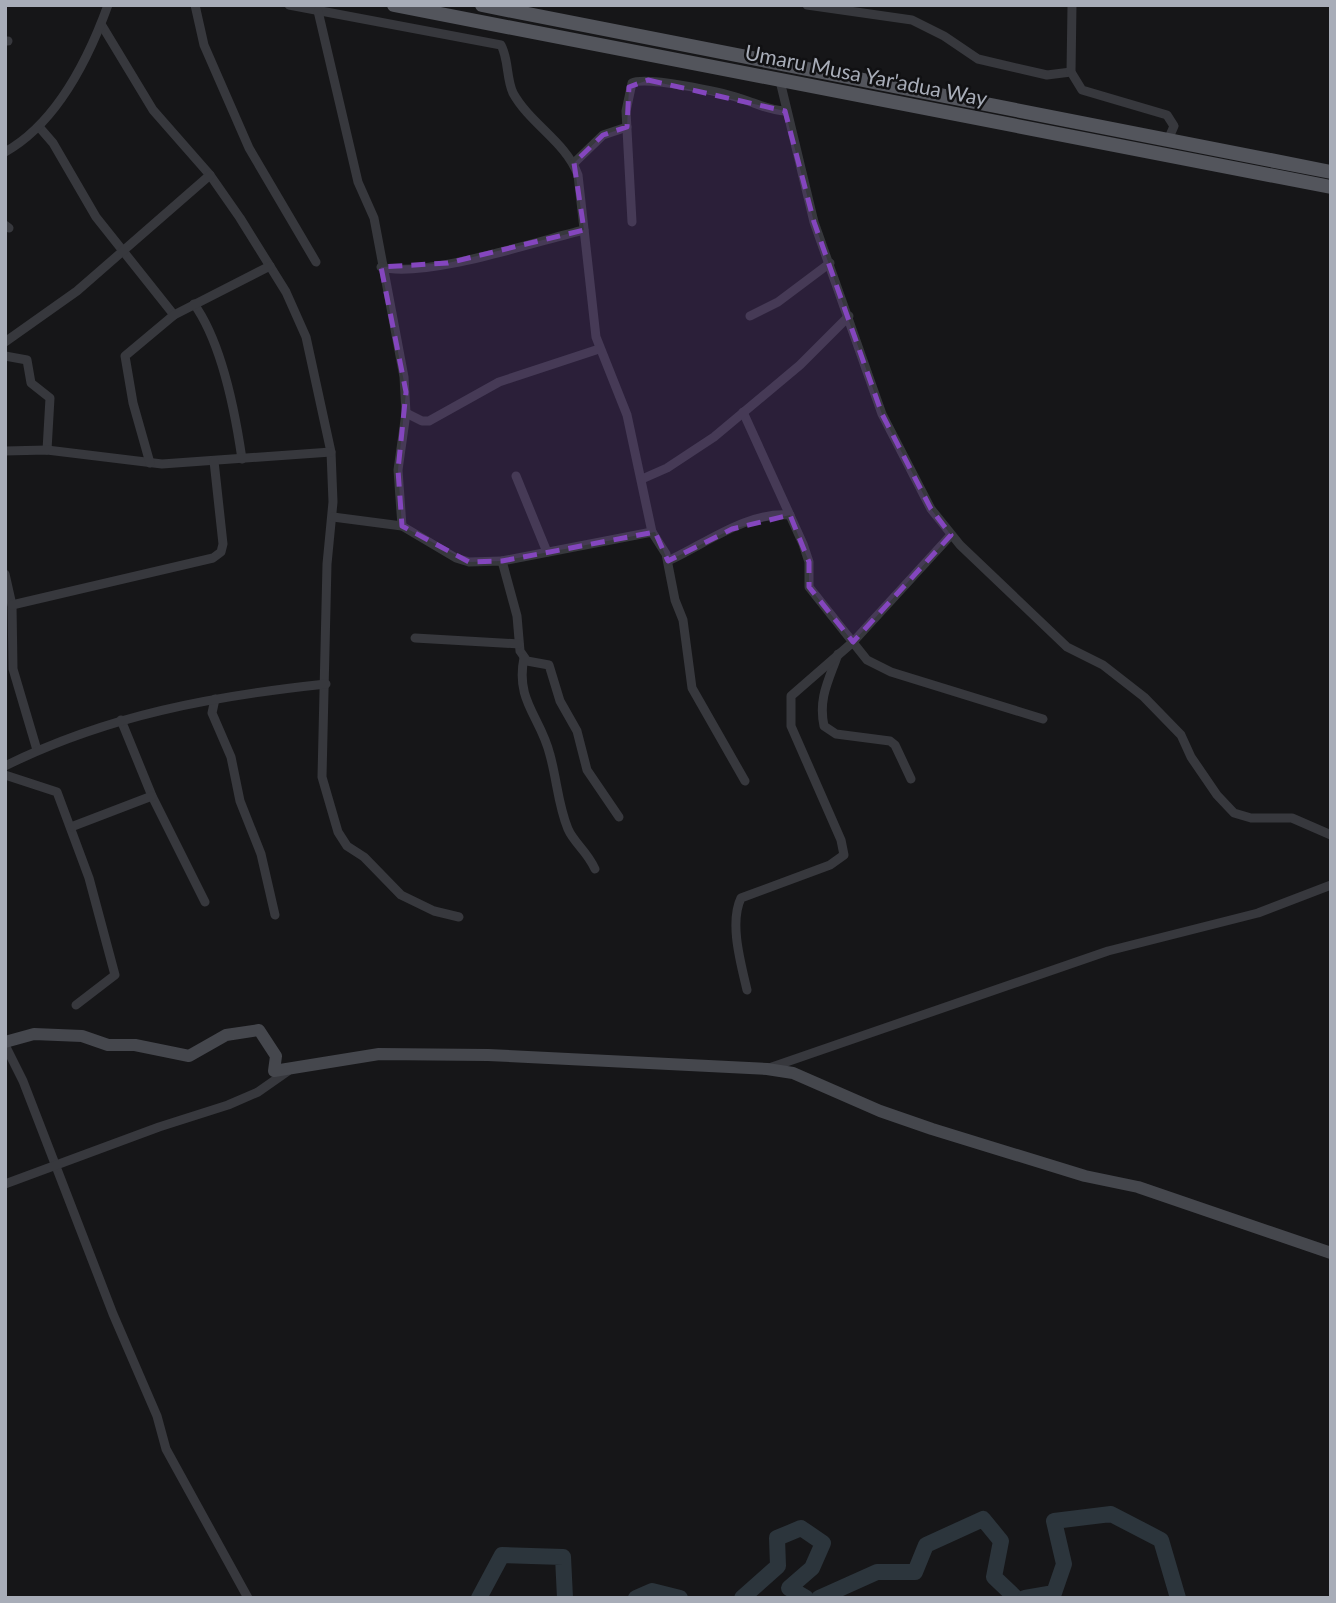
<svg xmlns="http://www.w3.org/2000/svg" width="1336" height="1603" viewBox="0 0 1336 1603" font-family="Lato,sans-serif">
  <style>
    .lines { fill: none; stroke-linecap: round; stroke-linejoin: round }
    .river { stroke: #2c353c; stroke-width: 16 }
    .street { stroke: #37383d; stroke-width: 9 }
    .secondary { stroke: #45474d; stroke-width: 12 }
    .primary { stroke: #53555c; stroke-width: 14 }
    .marked { fill: #8446be; fill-opacity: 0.2; stroke: #8446be; stroke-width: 5; stroke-dasharray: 14 9; stroke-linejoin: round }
    .labels { text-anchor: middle; stroke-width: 5; stroke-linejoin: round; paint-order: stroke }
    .street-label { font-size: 21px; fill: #a8adb8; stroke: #111113 }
  </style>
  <rect width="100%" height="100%" fill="#161618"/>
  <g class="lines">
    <!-- river -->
    <g class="river">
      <polyline points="479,1598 502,1555 563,1557 565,1598"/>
      <polyline points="636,1598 652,1591 680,1598"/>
      <polyline points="742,1598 778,1566 777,1538 801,1528 823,1543 812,1568 789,1588 806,1598"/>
      <polyline points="819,1598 877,1572 915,1572 926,1545 983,1519 1001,1541 994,1577 1016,1598"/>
      <polyline points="1025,1598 1054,1593 1064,1564 1054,1521 1111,1514 1161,1540 1178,1598"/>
    </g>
    <!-- street -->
    <g class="street">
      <polyline points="195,5 204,45 249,148 316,262"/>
      <path d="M289,5L501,45C509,60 506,78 513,93C530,124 566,142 578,175L596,337L627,415L652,532"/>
      <polyline points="807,5 912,20 944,36 978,59 1047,75 1071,72"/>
      <polyline points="1072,5 1071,72 1082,90 1167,115 1174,126 1168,140"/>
      <polyline points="318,11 358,182 374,218 404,377 406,413 398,470 402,526"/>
      <polyline points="101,24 153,110 210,175 240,218 286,292 306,337 331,452 333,502 327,564 322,777 338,832 347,846 364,857 401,895 434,911 459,917"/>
      <polyline points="5,41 8,41"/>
      <polyline points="780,81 814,222 882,414 931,509 960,545 1067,647 1103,665 1144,697 1181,735 1191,757 1217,795 1234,813 1251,818 1292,818 1331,835"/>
      <polyline points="40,128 53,143 96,217 174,315"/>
      <path d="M5,152C57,123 88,60 108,5"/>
      <polyline points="574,163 603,135 627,127"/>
      <path d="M632,222L626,111L632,83C646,76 721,92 739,98C756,103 767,110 785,111"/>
      <polyline points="5,225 9,228"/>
      <path d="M381,267C424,279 537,241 584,230"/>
      <path d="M194,304C222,343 235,411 242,459"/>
      <polyline points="750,316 778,302 830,263"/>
      <polyline points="5,342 77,291 210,175"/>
      <polyline points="5,356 27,360 31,383 50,398 47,450"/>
      <polyline points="743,412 803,544 809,562 809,587 867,660 891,672 1043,719"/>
      <polyline points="406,413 422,421 429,421 499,382 599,349"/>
      <polyline points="5,451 47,450 162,464 331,452"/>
      <polyline points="150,463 133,403 125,356 174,315 270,266"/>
      <polyline points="516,476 547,552"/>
      <polyline points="642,479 667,468 714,437 800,365 849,316"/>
      <polyline points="333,517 402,526 456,558 469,562 502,561 517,616 520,651 527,661 549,665 560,701 577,731 587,770 619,817"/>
      <polyline points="502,561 652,532 666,554 675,600 683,620 692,688 745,781"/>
      <path d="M668,561C705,544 748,511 790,515"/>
      <polyline points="5,574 12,605 13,669 37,750"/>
      <polyline points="12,605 213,558 221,552 223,544 214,461"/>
      <polyline points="415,638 519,644"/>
      <path d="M838,654C829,680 818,698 824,726L836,734L890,741L895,745L911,779"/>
      <path d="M524,658C515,701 541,717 550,755C557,780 558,805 568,829C574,843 587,851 595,869"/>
      <polyline points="215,699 212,713 231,757 240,801 261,854 275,915"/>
      <polyline points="121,720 152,796 205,902"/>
      <path d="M5,766C108,715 213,696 326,684"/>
      <polyline points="5,775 57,792 89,878 115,975 76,1005"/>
      <polyline points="71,827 152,796"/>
      <path d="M747,990C741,964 729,923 741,898L830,865L844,855L841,840L791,726V696L853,642L951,535"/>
      <polyline points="5,1045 23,1081 113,1314 157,1416 166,1449 248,1598"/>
      <polyline points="769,1068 1108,951 1258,913 1331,885"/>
      <polyline points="5,1184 159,1127 228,1105 258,1092 288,1071"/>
    </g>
    <!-- secondary -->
    <polyline class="secondary" points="5,1042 34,1034 82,1036 108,1045 135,1045 189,1056 226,1035 259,1030 276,1056 274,1071 379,1054 488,1055 767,1069 793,1073 880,1111 932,1129 1085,1176 1138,1187 1331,1253"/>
    <!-- primary -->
    <g class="primary">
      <polyline points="394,5 1331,187"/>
      <polyline points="482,5 1331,172"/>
    </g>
  </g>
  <!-- marked area -->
  <path class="marked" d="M648,80L785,111L814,222L882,414L931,509L951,535L853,642L809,587V562L790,515L732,529L668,561L655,532L502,561L469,562L402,526L398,470L406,392L381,267L448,263L584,230L574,163L603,135L627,127L629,87Z"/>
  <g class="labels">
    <!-- street labels -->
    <g class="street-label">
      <text transform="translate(866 76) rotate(11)" y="7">Umaru Musa Yar'adua Way</text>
    </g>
  </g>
  <!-- border -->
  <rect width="1336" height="1603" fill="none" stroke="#a8adb8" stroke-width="14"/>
</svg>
